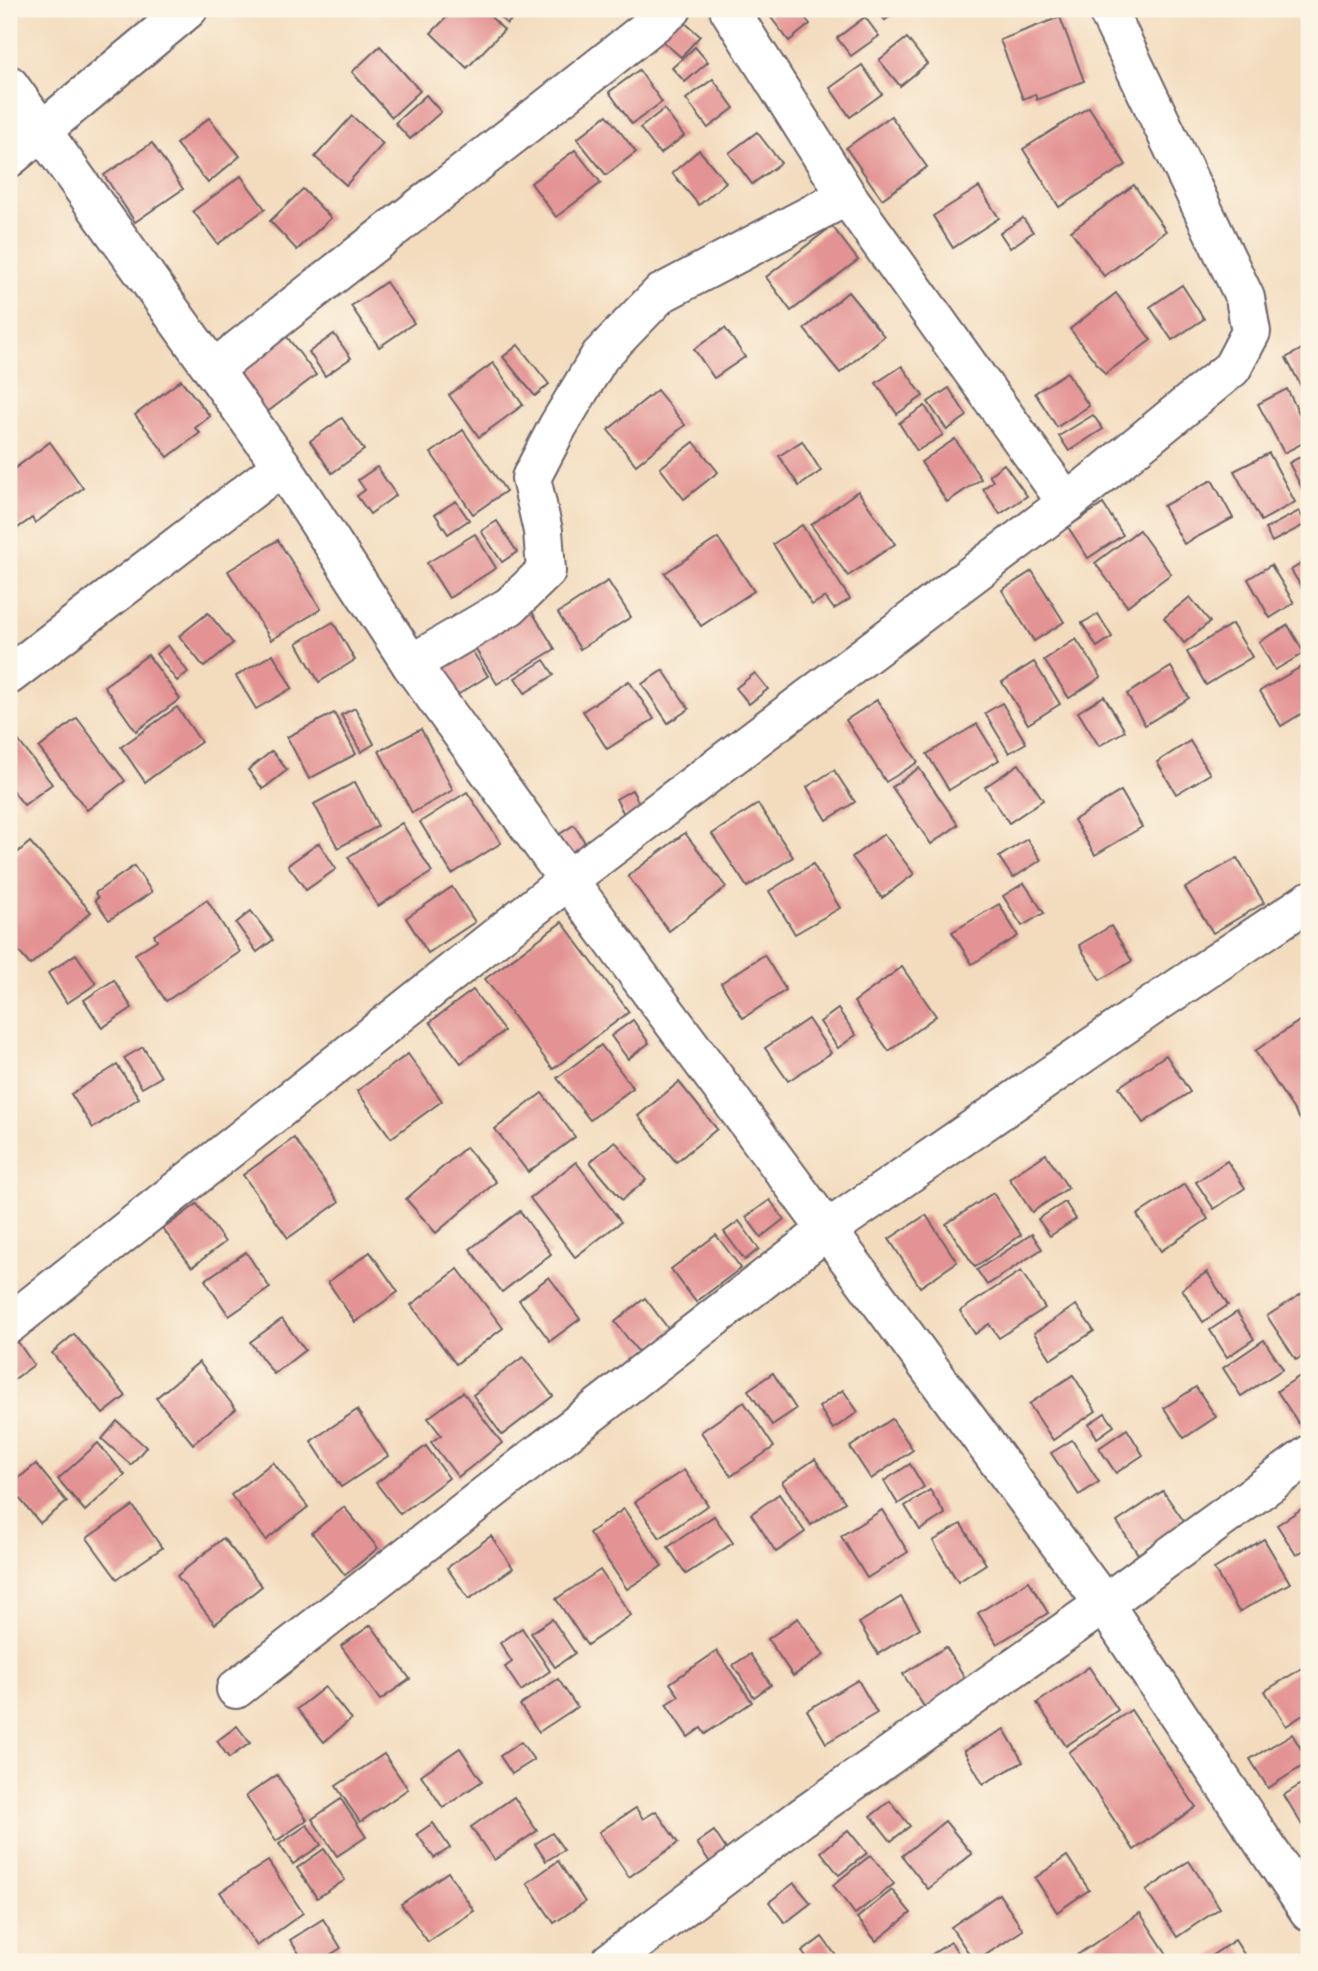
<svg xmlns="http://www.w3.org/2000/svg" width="1318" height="1971" viewBox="0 0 1318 1971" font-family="Sriracha,sans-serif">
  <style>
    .building { fill: #e39393 }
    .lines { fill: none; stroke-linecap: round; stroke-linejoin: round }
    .minor-casing { stroke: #6b6369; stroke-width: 42 }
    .minor { stroke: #fff; stroke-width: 38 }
  </style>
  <rect width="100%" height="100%" fill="#fcf5e5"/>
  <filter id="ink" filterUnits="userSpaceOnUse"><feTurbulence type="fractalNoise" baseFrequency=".0143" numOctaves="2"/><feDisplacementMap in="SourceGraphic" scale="14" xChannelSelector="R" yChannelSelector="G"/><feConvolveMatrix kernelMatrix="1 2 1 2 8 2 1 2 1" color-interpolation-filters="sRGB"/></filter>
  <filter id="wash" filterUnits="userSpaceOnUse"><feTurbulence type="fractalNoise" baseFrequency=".00686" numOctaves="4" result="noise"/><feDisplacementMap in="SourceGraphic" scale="28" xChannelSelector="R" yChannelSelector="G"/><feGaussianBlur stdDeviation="1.57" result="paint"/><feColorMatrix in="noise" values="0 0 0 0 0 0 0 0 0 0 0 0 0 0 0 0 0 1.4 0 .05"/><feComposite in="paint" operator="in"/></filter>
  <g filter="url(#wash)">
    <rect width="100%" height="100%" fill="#f3dcbe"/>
    <g id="blocks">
      <!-- building -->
      <g class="building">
        <polygon points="455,9 483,9 504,30 467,68 431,33"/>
        <polygon points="492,9 522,9 507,24"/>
        <polygon points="769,9 798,9 810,24 789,41 766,11"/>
        <polygon points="877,9 901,9 885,20"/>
        <polygon points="674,13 700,36 681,57 655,35"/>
        <polygon points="865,17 879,36 851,56 837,38"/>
        <polygon points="1060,17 1084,81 1037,100 1035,94 1023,99 1000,40"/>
        <polygon points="907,38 927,64 900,86 879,60"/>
        <polygon points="380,46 420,91 392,117 352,72"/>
        <polygon points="695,47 708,62 685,82 672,68"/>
        <polygon points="862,65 882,94 850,117 830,88"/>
        <polygon points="639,70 662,102 632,124 609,92"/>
        <polygon points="713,79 734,108 708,128 686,99"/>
        <polygon points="426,95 441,112 410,139 395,123"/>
        <polygon points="1089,107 1126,165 1059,207 1023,149"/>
        <polygon points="664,109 684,136 660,154 640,128"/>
        <polygon points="607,115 636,152 606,175 577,139"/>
        <polygon points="352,116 383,144 346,185 315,157"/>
        <polygon points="891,116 927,167 882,199 846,148"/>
        <polygon points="209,118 240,156 208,183 176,144"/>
        <polygon points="757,132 781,163 752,184 729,153"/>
        <polygon points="152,143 183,189 135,222 104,175"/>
        <polygon points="575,150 601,183 556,217 531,183"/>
        <polygon points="699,150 726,182 699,205 672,173"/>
        <polygon points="241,176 265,209 218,244 193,211"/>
        <polygon points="1134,185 1166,231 1104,276 1071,231"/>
        <polygon points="979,187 999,218 953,248 933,216"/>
        <polygon points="303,189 331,218 297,250 270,221"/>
        <polygon points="1023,218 1033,232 1010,248 1000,233"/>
        <polygon points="832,226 858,260 791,311 766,277"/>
        <polygon points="386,282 414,323 379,347 351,306"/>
        <polygon points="1182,285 1204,319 1172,340 1150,307"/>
        <polygon points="848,292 884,336 840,373 804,329"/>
        <polygon points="1116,293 1151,340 1105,374 1070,329"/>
        <polygon points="725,328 745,357 714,378 694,349"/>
        <polygon points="281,329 316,375 266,413 231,367"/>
        <polygon points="334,334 351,358 325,376 309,352"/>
        <polygon points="518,345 549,384 535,396 503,357"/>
        <polygon points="1309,345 1309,401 1286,358"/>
        <polygon points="493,363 523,405 479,437 449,395"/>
        <polygon points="902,366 923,396 897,414 876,383"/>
        <polygon points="1067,372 1089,406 1057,427 1035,393"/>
        <polygon points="181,380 210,416 195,428 200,433 168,457 135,415"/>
        <polygon points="949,388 967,416 947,430 928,402"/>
        <polygon points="1287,389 1309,433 1309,440 1284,453 1258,404"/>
        <polygon points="657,390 685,425 636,465 608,430"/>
        <polygon points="925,406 943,435 917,451 899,423"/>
        <polygon points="1093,415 1103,429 1069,451 1059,436"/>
        <polygon points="342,418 364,450 332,473 310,441"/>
        <polygon points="463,430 506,491 473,514 431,453"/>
        <polygon points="955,439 981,479 947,502 921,462"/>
        <polygon points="802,441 821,471 799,486 779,456"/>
        <polygon points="50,442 83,488 35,523 32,518 12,532 9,527 9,462 14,469"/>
        <polygon points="694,442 718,472 684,499 660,468"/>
        <polygon points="1309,452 1309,491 1305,494 1289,463"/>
        <polygon points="1269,453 1295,502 1261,521 1234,471"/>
        <polygon points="1004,464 1027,496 1000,514 983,489 993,481 989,475"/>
        <polygon points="377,467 396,495 370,514 357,496 365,490 358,480"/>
        <polygon points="1212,480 1233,518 1184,544 1163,506"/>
        <polygon points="858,491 895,544 848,576 811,525"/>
        <polygon points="456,501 469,520 448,534 435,514"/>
        <polygon points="1103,504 1123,535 1088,558 1068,527"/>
        <polygon points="1299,511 1306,524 1272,542 1265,529"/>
        <polygon points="497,521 517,552 502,562 481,531"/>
        <polygon points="802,525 850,599 834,609 825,597 812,605 773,544"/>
        <polygon points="1139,530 1171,574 1127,606 1095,563"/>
        <polygon points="475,534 496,568 449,598 427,563"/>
        <polygon points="718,538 754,591 701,626 665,573"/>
        <polygon points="278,540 321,609 271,640 228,571"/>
        <polygon points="1309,559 1309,592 1306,594 1291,570"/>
        <polygon points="1271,565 1294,603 1270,618 1248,579"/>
        <polygon points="1032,571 1064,622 1034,641 1002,590"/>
        <polygon points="608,581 631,617 580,649 558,613"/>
        <polygon points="1190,597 1210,622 1184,643 1164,618"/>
        <polygon points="527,604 555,649 497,684 470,640"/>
        <polygon points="208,613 233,643 204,667 179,636"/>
        <polygon points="1098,614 1112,637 1097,647 1082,623"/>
        <polygon points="333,622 355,660 319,682 297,643"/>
        <polygon points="1232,624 1252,657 1206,685 1187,652"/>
        <polygon points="1288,625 1304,653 1275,670 1259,642"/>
        <polygon points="1076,639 1101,677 1069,698 1044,660"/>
        <polygon points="468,644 488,676 454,697 434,665"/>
        <polygon points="168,645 188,672 177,681 156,654"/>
        <polygon points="273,654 292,688 256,709 236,676"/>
        <polygon points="148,655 180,699 136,731 104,686"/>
        <polygon points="544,660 554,675 525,693 515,678"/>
        <polygon points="1034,662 1060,704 1028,724 1002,682"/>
        <polygon points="1309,662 1309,709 1281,726 1260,691"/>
        <polygon points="1171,667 1189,698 1145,725 1127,694"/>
        <polygon points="663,670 689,709 668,723 642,684"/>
        <polygon points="755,673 768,689 749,704 736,688"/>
        <polygon points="629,681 654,719 607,749 583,711"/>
        <polygon points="1104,696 1125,731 1099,746 1078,712"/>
        <polygon points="877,700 918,762 886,782 846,720"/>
        <polygon points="1002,703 1026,743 1009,753 985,713"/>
        <polygon points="177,707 201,742 145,782 121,747"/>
        <polygon points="355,708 374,744 361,752 341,715"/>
        <polygon points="334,713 356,754 309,779 287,737"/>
        <polygon points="77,718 125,781 87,810 39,748"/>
        <polygon points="977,724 999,760 949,790 927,754"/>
        <polygon points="421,729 453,790 412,813 379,751"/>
        <polygon points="17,739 52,784 24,805 9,786 9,745"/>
        <polygon points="1190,741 1210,774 1176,794 1157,762"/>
        <polygon points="272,751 287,770 263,789 248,770"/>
        <polygon points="1019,764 1043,800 1009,823 985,787"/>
        <polygon points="919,768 958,825 931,844 892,787"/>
        <polygon points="834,770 855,802 827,820 807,787"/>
        <polygon points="355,782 378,826 338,848 314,804"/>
        <polygon points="632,790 642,809 626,818 616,799"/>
        <polygon points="1121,791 1142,827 1095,855 1074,820"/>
        <polygon points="467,792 501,843 452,874 420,822"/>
        <polygon points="758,804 793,857 747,887 712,834"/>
        <polygon points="402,823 432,872 378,906 348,857"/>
        <polygon points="574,825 591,852 571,865 555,837"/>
        <polygon points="685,833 726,887 669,931 628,876"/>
        <polygon points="884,834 914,874 882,898 852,857"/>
        <polygon points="1027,839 1041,860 1013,878 999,857"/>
        <polygon points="30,842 91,912 30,965 9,940 9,860"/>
        <polygon points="319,843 336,869 306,890 288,865"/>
        <polygon points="1237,858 1264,903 1213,933 1185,888"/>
        <polygon points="813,864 840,908 795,934 769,891"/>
        <polygon points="134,866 152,892 109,920 95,900 98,898 95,893"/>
        <polygon points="1024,883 1044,913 1022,926 1003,896"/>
        <polygon points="452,887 475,922 428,953 406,918"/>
        <polygon points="207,900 240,952 166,1001 135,954 157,940 154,935"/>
        <polygon points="999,904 1018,936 972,964 952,932"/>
        <polygon points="251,911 273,940 257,952 236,923"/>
        <polygon points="562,922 629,1012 553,1069 485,979"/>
        <polygon points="1111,926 1132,961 1100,980 1079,945"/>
        <polygon points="76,954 96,984 67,1003 48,973"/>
        <polygon points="764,955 786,990 743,1018 721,983"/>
        <polygon points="902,967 936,1016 889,1051 854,1002"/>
        <polygon points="114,980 132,1008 102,1028 84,1000"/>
        <polygon points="473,990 504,1031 461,1063 430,1022"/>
        <polygon points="838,1009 856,1035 838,1048 820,1022"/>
        <polygon points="808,1019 831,1053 788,1081 765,1048"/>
        <polygon points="633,1020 649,1043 628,1059 611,1036"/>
        <polygon points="1301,1020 1309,1032 1309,1133 1255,1051"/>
        <polygon points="601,1045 633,1088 590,1120 557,1078"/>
        <polygon points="143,1047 161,1077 142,1088 124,1058"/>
        <polygon points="408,1054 442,1101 391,1138 357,1091"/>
        <polygon points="1166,1055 1190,1092 1143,1123 1119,1087"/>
        <polygon points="117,1065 139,1098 93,1128 71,1094"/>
        <polygon points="679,1082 717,1129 676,1162 638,1116"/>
        <polygon points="542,1093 575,1137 528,1172 495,1129"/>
        <polygon points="294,1138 339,1202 288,1238 243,1175"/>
        <polygon points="615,1141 646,1180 622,1200 590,1162"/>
        <polygon points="466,1147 496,1182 436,1233 406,1199"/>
        <polygon points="1046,1154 1068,1188 1032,1212 1009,1178"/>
        <polygon points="1227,1161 1245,1188 1214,1209 1196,1182"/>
        <polygon points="576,1162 621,1222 575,1257 530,1198"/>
        <polygon points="1185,1184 1208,1219 1161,1251 1137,1215"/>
        <polygon points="993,1193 1021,1235 975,1267 946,1224"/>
        <polygon points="770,1200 784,1219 761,1237 746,1217"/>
        <polygon points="1065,1202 1076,1219 1050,1236 1038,1219"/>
        <polygon points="197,1204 225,1242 192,1267 163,1229"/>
        <polygon points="520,1211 551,1254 502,1292 470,1249"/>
        <polygon points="926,1215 957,1262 920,1287 889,1239"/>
        <polygon points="739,1221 759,1249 745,1260 724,1232"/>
        <polygon points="1032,1234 1042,1249 987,1285 977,1270"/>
        <polygon points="716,1235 741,1268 696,1302 671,1269"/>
        <polygon points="246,1252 270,1288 229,1316 205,1280"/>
        <polygon points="370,1252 398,1292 355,1322 328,1282"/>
        <polygon points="458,1269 503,1328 456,1364 411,1305"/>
        <polygon points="1021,1271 1045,1308 999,1338 989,1324 975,1334 960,1311"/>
        <polygon points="1207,1272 1228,1305 1203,1322 1182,1289"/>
        <polygon points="549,1277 580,1319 550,1341 519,1300"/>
        <polygon points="1309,1289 1309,1352 1296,1360 1267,1316"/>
        <polygon points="645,1298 670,1331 640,1354 615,1322"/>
        <polygon points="1076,1305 1094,1331 1051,1359 1034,1333"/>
        <polygon points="1237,1312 1254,1339 1227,1357 1210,1330"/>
        <polygon points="282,1319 305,1350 274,1374 250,1342"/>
        <polygon points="74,1334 126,1396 103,1414 52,1353"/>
        <polygon points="13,1335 34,1365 9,1383 9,1338"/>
        <polygon points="1264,1340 1283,1369 1241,1396 1223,1368"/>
        <polygon points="523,1357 553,1396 502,1435 473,1395"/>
        <polygon points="199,1362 236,1409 193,1444 156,1398"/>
        <polygon points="773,1373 796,1409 772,1425 748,1390"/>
        <polygon points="1303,1374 1309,1384 1309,1439 1277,1391"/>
        <polygon points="1073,1375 1096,1411 1053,1440 1029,1404"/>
        <polygon points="1196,1387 1216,1417 1184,1438 1164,1408"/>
        <polygon points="843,1390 858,1412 833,1429 819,1407"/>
        <polygon points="463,1392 502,1443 458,1477 431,1442 441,1435 428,1418"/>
        <polygon points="744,1402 774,1447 731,1476 701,1432"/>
        <polygon points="357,1410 388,1456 341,1487 311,1441"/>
        <polygon points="1105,1413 1114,1426 1097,1438 1089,1424"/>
        <polygon points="892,1419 913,1450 871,1479 850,1447"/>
        <polygon points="117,1421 146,1447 131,1465 102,1439"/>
        <polygon points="1127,1429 1143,1455 1116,1473 1099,1448"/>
        <polygon points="1072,1440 1099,1482 1079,1495 1051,1453"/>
        <polygon points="98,1443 125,1475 85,1511 58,1479"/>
        <polygon points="426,1446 449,1478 400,1514 376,1483"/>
        <polygon points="815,1459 845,1502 811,1525 782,1482"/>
        <polygon points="273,1462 308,1507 266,1540 231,1495"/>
        <polygon points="36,1464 67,1502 40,1523 9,1486"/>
        <polygon points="910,1464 924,1487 898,1504 884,1481"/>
        <polygon points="684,1470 708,1505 660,1538 635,1502"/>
        <polygon points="930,1490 945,1514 920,1530 905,1506"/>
        <polygon points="1163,1491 1185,1523 1138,1554 1117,1522"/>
        <polygon points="779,1494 805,1532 776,1552 751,1514"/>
        <polygon points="1309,1504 1309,1547 1296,1555 1277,1525"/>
        <polygon points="133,1506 162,1548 117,1579 87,1538"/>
        <polygon points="344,1507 378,1548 345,1575 312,1533"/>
        <polygon points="624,1509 662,1566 627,1589 589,1533"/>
        <polygon points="882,1510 908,1552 867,1578 841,1536"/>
        <polygon points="714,1516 733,1543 686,1574 668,1547"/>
        <polygon points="961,1524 986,1564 958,1582 933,1541"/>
        <polygon points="491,1536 513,1568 469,1599 447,1568"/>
        <polygon points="223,1538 262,1586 215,1624 177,1576"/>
        <polygon points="1264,1539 1290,1583 1239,1612 1214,1569"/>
        <polygon points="600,1570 631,1615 587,1645 556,1599"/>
        <polygon points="1029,1581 1048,1613 997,1644 978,1613"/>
        <polygon points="901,1597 920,1628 878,1654 859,1623"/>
        <polygon points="798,1618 824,1655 793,1676 768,1639"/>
        <polygon points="552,1619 575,1653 555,1667 531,1633"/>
        <polygon points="371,1625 410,1679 380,1700 341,1646"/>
        <polygon points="522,1628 550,1671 521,1691 505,1667 512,1662 500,1643"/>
        <polygon points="946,1647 967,1681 925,1708 903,1674"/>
        <polygon points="717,1651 752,1702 705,1734 701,1728 688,1737 666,1704 679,1696 670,1683"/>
        <polygon points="750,1654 771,1685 754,1697 733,1665"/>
        <polygon points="1309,1664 1309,1711 1286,1726 1265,1691"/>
        <polygon points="1089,1667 1118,1710 1066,1746 1037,1703"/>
        <polygon points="558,1679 577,1707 539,1732 520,1705"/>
        <polygon points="858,1680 877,1713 826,1743 807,1710"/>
        <polygon points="325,1687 351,1719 324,1742 297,1709"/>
        <polygon points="1131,1710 1196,1807 1134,1850 1069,1752"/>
        <polygon points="237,1726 250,1743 229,1758 217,1741"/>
        <polygon points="1004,1729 1023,1762 983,1784 964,1751"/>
        <polygon points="1292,1734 1309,1762 1268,1788 1250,1759"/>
        <polygon points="521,1742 534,1760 512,1774 500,1756"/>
        <polygon points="460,1748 482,1781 443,1808 421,1775"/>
        <polygon points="384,1754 408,1789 360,1822 336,1786"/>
        <polygon points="277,1775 307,1820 276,1841 246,1796"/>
        <polygon points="1309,1779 1309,1821 1302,1825 1284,1795"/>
        <polygon points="514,1797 537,1831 494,1860 471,1827"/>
        <polygon points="341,1799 366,1837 337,1856 312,1819"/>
        <polygon points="890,1801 910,1826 891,1841 871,1816"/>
        <polygon points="636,1808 643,1819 656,1811 678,1843 629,1877 599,1832"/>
        <polygon points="945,1821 972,1854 928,1889 902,1856"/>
        <polygon points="433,1823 450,1848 434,1858 417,1834"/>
        <polygon points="307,1825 321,1845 293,1864 279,1844"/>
        <polygon points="848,1830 867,1853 839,1875 821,1852"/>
        <polygon points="714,1831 728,1852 711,1864 697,1843"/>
        <polygon points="552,1833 564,1850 546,1861 535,1844"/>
        <polygon points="324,1849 345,1880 317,1898 297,1868"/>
        <polygon points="871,1855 894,1884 855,1914 833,1885"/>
        <polygon points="1067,1856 1089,1890 1057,1912 1035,1878"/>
        <polygon points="268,1861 303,1913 257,1946 220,1892"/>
        <polygon points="558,1861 585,1902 554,1923 527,1883"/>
        <polygon points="1189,1861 1220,1908 1177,1937 1146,1891"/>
        <polygon points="448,1872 474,1911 428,1942 401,1904"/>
        <polygon points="794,1883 811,1903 785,1923 769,1902"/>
        <polygon points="892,1890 911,1913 876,1941 857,1918"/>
        <polygon points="999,1894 1023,1930 975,1962 951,1927"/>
        <polygon points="1140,1913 1167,1954 1156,1962 1082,1962 1077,1955"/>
        <polygon points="323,1919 341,1948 319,1962 305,1962 290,1940"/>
        <polygon points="822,1937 840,1961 839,1962 810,1962 802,1952"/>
        <polygon points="1235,1940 1249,1962 1202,1962"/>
        <polygon points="951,1942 964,1962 920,1962"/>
      </g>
    </g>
  </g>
  <g filter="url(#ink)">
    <use href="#blocks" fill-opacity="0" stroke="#6b6369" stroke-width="2"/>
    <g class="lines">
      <defs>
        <g id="minor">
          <polyline points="729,9 847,196 1067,503"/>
          <polyline points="9,85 282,466 411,664 568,880 1104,1604 1309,1911"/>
          <polyline points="9,158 188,9"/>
          <path d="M213,370C365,248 521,131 672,9"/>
          <polyline points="411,664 510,606 546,571 543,531 531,478 558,426 600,356 660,294 847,196"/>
          <polyline points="9,675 282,466"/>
          <polyline points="9,1324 568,880 1067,503 1232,368 1251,332 1245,298 1107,9"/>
          <polyline points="236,1689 827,1230 1159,1001 1309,901"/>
          <polyline points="610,1962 801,1818 1104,1604 1309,1455"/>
        </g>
      </defs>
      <!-- minor casing -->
      <use href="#minor" class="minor-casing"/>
      <!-- minor -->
      <use href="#minor" class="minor"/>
    </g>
  </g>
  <!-- margin -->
  <rect width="1318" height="1971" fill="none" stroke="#fcf5e5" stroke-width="35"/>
</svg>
